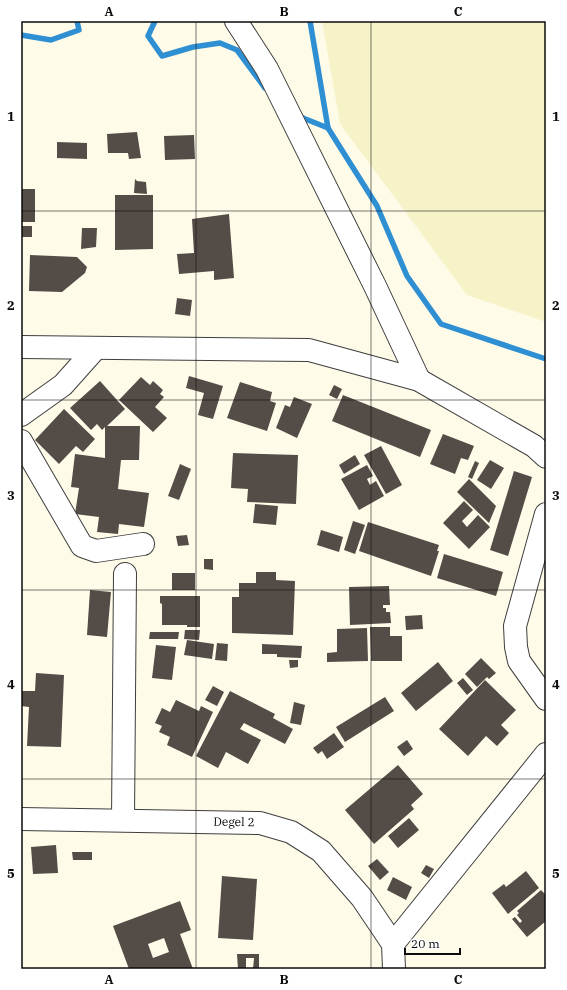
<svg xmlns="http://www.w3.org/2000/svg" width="567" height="990" viewBox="0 0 567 990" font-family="'IBM Plex Serif',serif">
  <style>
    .farmland { fill: #f6f3c8 }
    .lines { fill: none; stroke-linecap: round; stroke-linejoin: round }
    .stream { stroke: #2e8fd3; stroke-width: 5.5 }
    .building { fill: #544c47; fill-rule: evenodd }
    .minor-casing { stroke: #3e3e3e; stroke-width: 24 }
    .minor { stroke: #fff; stroke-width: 22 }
    .grid { fill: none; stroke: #0b0b0b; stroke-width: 1; stroke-opacity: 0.55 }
    .labels { text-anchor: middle; stroke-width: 4; stroke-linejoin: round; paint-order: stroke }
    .street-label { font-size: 12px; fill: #0b0b0b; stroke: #fff }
    .neatline { fill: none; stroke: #0b0b0b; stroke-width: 1.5 }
    .grid-label { font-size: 13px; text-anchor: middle; font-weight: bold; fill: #0b0b0b }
  </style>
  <rect width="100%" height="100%" fill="#fffbe9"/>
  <!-- farmland -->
  <polygon class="farmland" points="322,21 546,21 546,322 467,295 340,124"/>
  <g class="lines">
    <!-- stream -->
    <g class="stream">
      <polyline points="155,21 148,36 162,56 193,47 220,43 237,50 265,88"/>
      <polyline points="310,21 328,128 377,206 407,276 441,324 546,359"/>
      <polyline points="21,35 51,40 79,30 77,21"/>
      <polyline points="298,116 328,128"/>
    </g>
  </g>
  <!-- building -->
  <g class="building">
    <polygon points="137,132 141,158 129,159 128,153 108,153 107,134"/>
    <polygon points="194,135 195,159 165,160 164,136"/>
    <polygon points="57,142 87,143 87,159 57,158"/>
    <polygon points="135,179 137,181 146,182 147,194 134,193"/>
    <rect x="21" y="189" width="14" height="33"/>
    <polygon points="115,195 153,195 153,249 115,250"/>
    <polygon points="229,214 234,278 214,280 214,271 179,274 177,254 194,253 192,219"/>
    <rect x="21" y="226" width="11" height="11"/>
    <polygon points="82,228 97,228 96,247 81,249"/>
    <polygon points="30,255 77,257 87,267 85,273 62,292 29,291"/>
    <polygon points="177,298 192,300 190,316 175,314"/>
    <polygon points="189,376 223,386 213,419 198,415 204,393 186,388"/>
    <polygon points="141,377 150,385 153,381 163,390 160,394 164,397 155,407 167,418 153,432 119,400"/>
    <polygon points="100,381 125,409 107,426 140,426 139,460 121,460 118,489 149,493 144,527 119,524 118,534 97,532 99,517 75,514 79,488 71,487 75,454 105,458 105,427 102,430 97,424 91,430 70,408"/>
    <polygon points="240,382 272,392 270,401 276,403 267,431 227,418"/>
    <polygon points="334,385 342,389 337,399 329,395"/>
    <polygon points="343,395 431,430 420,457 332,421"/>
    <polygon points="294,397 312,404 297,438 276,428 285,405 290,407"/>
    <polygon points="64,409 95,439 83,452 76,446 59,464 35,440"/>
    <polygon points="443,434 474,446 468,460 461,458 455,474 430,464"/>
    <polygon points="381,446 402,485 386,494 364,455"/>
    <polygon points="233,453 298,455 296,504 247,502 248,489 231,488"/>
    <polygon points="355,455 360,464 344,474 339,465"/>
    <polygon points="490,460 504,468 491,489 477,480"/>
    <polygon points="475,461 479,463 472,479 468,477"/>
    <polygon points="180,464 191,469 179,500 168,496"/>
    <polygon points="367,465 373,476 367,479 370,485 376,481 384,496 359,510 341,479"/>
    <polygon points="514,471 532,477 508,556 490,550"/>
    <polygon points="469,479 496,506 489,523 457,492"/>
    <polygon points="464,501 473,510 462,521 467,527 478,515 490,527 469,549 443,523"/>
    <polygon points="255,504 278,506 276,525 253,523"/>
    <polygon points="353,521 365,525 355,554 344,550"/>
    <polygon points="368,522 439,545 437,551 439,551 431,576 359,551"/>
    <polygon points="321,530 343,537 339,552 317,545"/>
    <polygon points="187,535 189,545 178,546 176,536"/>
    <polygon points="444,554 503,572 496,596 437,578"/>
    <polygon points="204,559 213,559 213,570 204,569"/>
    <polygon points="256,572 276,572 276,580 295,581 293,635 232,633 232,597 239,597 239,583 256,583"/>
    <rect x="172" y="573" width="23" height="17"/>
    <polygon points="389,586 390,605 383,605 383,608 386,608 386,612 390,612 391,623 350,625 349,587"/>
    <polygon points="90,590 111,592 107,637 87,635"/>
    <polygon points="160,596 200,596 200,627 187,627 187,625 162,625 162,604 160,603"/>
    <polygon points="422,615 423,629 406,630 405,616"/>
    <polygon points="370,627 390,627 390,636 402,636 402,661 371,661"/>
    <polygon points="367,628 368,661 327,662 327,653 337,652 337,629"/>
    <polygon points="185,630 200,630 199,640 184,639"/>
    <polygon points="150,632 179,632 178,639 149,639"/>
    <polygon points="187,640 214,644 212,659 184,655"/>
    <polygon points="217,643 228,644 227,661 215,660"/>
    <polygon points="262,644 302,646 301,658 277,657 277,654 262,654"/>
    <polygon points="156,645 176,647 172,680 152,678"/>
    <polygon points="481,658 496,673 489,679 487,677 477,687 465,674"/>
    <polygon points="289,660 298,660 298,667 290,668"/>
    <polygon points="438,662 453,681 416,711 401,693"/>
    <polygon points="36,673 64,675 61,747 27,746 29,707 21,706 21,691 35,691"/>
    <polygon points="463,678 473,690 467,695 457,683"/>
    <polygon points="485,680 516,710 501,725 509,733 497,746 486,736 468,756 439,729"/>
    <polygon points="213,686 224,692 217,706 205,700"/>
    <polygon points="230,691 275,714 273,718 293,729 285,744 244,723 240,729 261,740 248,764 226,752 218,768 196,756"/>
    <polygon points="385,697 394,711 345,742 336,727"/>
    <polygon points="176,700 199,711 201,706 213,712 192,757 167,745 170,737 159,732 162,726 155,723 162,708 170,712"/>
    <polygon points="294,702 305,705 301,725 290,723"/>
    <polygon points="334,733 344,747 327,759 322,751 318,754 313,748"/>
    <polygon points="407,740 413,749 404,756 397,747"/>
    <polygon points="398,765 423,794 411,805 414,809 374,844 345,810"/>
    <polygon points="409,818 419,830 398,848 388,836"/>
    <polygon points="56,845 58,873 33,874 31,847"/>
    <polygon points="72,852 92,852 92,860 73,860"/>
    <polygon points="377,859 389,872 380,880 368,866"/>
    <polygon points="426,865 434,869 429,878 421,873"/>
    <polygon points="526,871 539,888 508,914 492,893 504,884 506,887"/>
    <polygon points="222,876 257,879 253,940 218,938"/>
    <polygon points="393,877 412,887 406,900 387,890"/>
    <polygon points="541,890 546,895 546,921 527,937 512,919 515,917 520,923 522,921 517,915 519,913 517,911"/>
    <path d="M180,901L191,930L180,934L193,969H129L113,926ZM164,938L169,952L153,958L148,944Z"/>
    <polygon points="237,954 259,954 259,969 253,969 254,958 246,958 246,969 238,969"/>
  </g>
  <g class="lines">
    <defs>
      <g id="minor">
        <polyline points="236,21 267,69 375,286 419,380"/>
        <polyline points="21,347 309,350 419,380 534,446 546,457"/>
        <polyline points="21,415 63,385 96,348"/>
        <polyline points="21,441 82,546 96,551 143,544"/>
        <polyline points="546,514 515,626 516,647 519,661 546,699"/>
        <polyline points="21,819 260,823 291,832 321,851 362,898 393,944 394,969"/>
        <polyline points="123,820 125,574"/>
        <polyline points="393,944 546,754"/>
      </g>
    </defs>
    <!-- minor casing -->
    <use href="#minor" class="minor-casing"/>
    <!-- minor -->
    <use href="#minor" class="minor"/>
  </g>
  <!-- grid -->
  <path class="grid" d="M196,21V969M371,21V969M21,211H546M21,400H546M21,590H546M21,779H546"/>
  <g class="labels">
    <!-- street labels -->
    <g class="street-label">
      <text transform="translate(234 822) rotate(1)" y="4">Degel 2</text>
    </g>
  </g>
  <!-- border -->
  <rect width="567" height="990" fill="none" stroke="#ffffff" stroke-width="44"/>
  <!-- scale -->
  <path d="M405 948v6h55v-6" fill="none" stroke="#0b0b0b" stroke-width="2"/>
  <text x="411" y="948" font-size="12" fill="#0b0b0b" stroke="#ffffff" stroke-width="3" paint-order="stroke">20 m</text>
  <rect x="22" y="22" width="523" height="946" class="neatline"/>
  <g class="grid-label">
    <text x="109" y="16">A</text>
    <text x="284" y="16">B</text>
    <text x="458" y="16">C</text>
    <text x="11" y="121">1</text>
    <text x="556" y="121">1</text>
    <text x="11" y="310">2</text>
    <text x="556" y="310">2</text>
    <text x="11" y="500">3</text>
    <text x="556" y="500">3</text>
    <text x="11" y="689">4</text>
    <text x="556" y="689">4</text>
    <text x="11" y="878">5</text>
    <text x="556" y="878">5</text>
    <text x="109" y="984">A</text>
    <text x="284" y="984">B</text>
    <text x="458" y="984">C</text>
  </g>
</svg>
